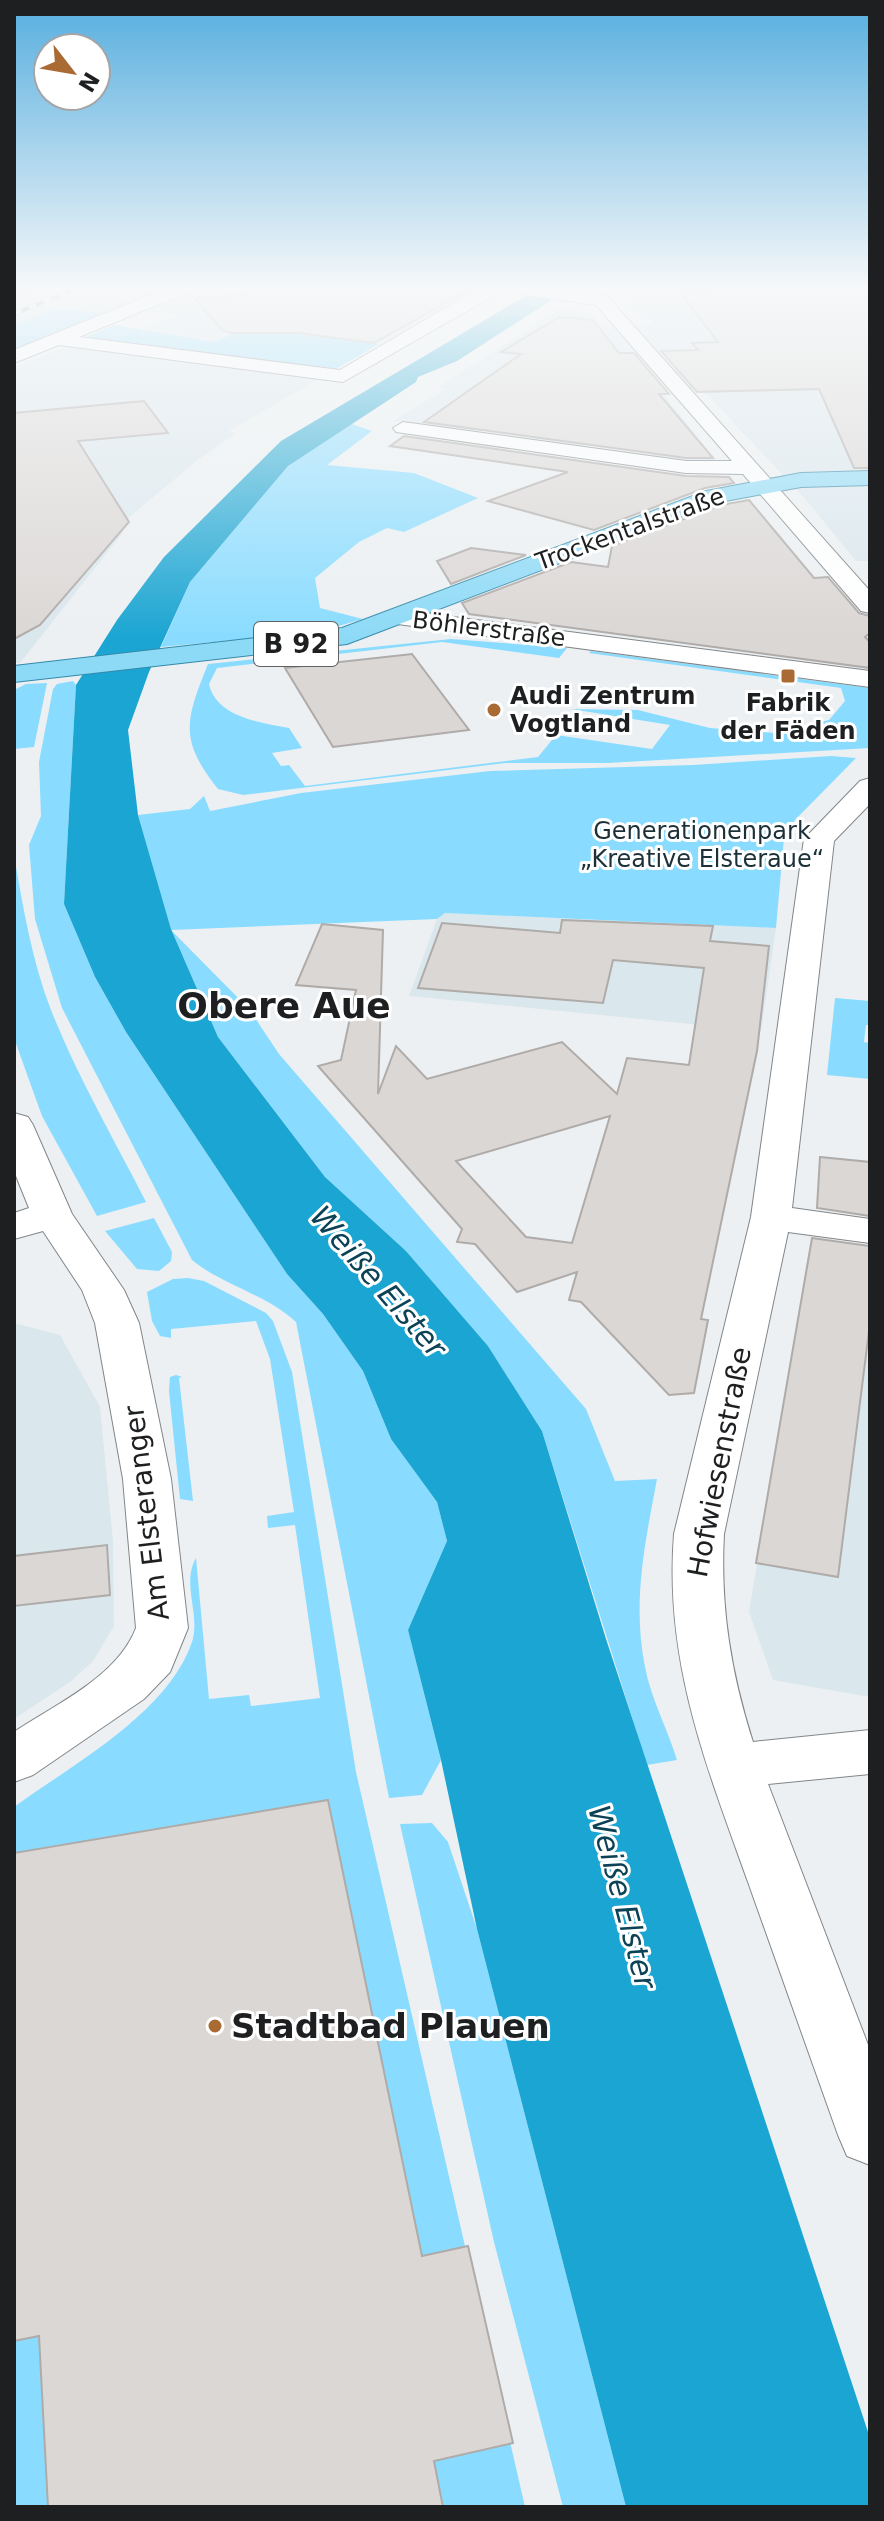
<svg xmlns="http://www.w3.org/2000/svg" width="884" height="2521" viewBox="0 0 884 2521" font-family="'DejaVu Sans',sans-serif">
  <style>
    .built { fill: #dae7ed }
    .green { fill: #89dcff }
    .water { fill: #1ba5d2 }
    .building { fill: #dbd7d5; stroke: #afaba9; stroke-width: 2; fill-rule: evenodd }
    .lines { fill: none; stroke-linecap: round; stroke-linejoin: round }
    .street-casing { stroke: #828688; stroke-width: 2 }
    .primary-casing { stroke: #3489a8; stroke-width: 2 }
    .street { fill: #fff; fill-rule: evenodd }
    .primary { fill: #8ddaf7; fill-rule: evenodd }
    .rail-casing { stroke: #595c5d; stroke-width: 4 }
    .rail { stroke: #fff; stroke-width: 3; stroke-dasharray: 8; stroke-linecap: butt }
    .poi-dot { fill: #aa6a33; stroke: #fff; stroke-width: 3 }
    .labels { text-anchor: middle; stroke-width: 6; stroke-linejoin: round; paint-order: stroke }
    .far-street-label { font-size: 24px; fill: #1d1f20; stroke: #fff }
    .far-poi-label { font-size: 24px; font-weight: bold; fill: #1d1f20; stroke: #fff; text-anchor: start }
    .far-park-label { font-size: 24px; fill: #1c3039; stroke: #fff }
    .shield { fill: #fff; stroke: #616263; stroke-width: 2 }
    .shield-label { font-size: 26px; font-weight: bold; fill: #1d1f20 }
    .street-label { font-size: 28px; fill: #1d1f20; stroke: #fff }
    .water-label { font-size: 30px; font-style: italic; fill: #0c4255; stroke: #fff }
    .near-poi-label { font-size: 34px; font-weight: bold; fill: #1d1f20; stroke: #fff; text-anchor: start }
    .district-label { font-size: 36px; font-weight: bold; fill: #1d1f20; stroke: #fff }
  </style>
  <rect width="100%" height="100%" fill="#ecf0f2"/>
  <!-- built -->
  <g class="built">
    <polygon points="14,285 176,285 105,313 55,309 14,325"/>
    <polygon points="642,285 870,285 870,561 856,561 807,501 702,389 660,390 717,461 711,464 651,456 664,446 613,424 581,447 531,440 543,432 493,422 477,433 393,421 446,389 440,386 559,309 590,313 603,327 653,324 650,320 641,320 632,307 631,296"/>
    <polygon points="190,298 199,307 227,313 358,298 444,307 379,344 304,334 232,334 214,342 144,329 176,315 144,311 173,299"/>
    <polygon points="67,347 318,379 229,431 236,433 195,462 127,519 121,535 20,663 14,663 14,367"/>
    <polygon points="445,913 776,928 761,1031 409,996 437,919"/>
    <polygon points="810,1247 870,1254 870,1697 773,1680 749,1612"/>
    <polygon points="14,1323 60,1335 100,1407 113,1541 114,1626 93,1661 70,1682 14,1719"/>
  </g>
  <!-- green -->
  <g class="green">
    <polygon points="55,309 105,313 14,351 14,325"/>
    <polygon points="114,325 214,342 232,334 304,334 379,344 331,372 84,338"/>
    <polygon points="349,423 372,431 327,465 414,473 478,498 404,532 387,528 359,542 315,578 320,608 363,619 318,632 161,647 190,582 288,466"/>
    <path d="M451,639L567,648L559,658L442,642L217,668L209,684C216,717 261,723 289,728L302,748L272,753L281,766L289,765L305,786L538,757L556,735L652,749L670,725L571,709L638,710L710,728L775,733L829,720L845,701L841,688L589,653L591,651L870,688V748L608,763H505L243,795L218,789C178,739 186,719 208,664Z"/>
    <path d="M73,681L76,685L64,904L95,977L126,1032L287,1274L323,1314L363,1371L391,1439L437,1502L447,1541L408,1630L441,1760L422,1795L389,1798L296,1322C266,1294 224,1286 192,1260L62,1008L35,919L29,845L41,816L39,762L53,689L57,684Z"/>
    <polygon points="47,683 34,747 14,749 14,690 26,684"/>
    <path d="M831,756L856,758L795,820L784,838L776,928L445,913L437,919L171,930L249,1009L279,1054L586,1409L615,1481L657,1479C645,1543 632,1602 645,1667C651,1699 668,1730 677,1760L647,1765L542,1431L488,1346L406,1251L325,1177L218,1037L171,929L138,815L190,809L204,796L210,811L301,793L490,771L693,765Z"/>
    <path d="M14,855C23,907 32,961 51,1010C77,1076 114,1139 146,1202L97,1216L42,1116L14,1038Z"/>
    <polygon points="835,998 870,1001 870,1025 866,1025 864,1042 870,1043 870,1079 827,1075"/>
    <polygon points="154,1218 172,1252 171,1261 159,1271 137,1269 105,1231"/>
    <path d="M188,1278L204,1281L266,1313L273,1321L292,1372L356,1772L525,2507H14V1807C73,1764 168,1713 192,1642C201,1615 181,1584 196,1558L209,1699L249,1695L251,1706L320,1698L295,1525L268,1528L267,1516L294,1512L270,1359L256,1321L171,1329V1338L160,1336L152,1321L147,1292L173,1279Z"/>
    <polygon points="176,1375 182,1377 179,1378 193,1501 180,1499 169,1391 170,1377"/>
    <polygon points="432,1823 448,1842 477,1929 626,2507 563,2507 494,2242 400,1824"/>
  </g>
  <!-- water -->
  <polygon class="water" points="544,285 575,285 457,361 418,377 416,382 288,466 190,582 149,672 128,730 138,815 171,929 218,1037 325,1177 406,1251 488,1346 542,1431 606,1639 870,2438 870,2507 626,2507 477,1929 441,1760 408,1630 447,1541 437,1502 391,1439 363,1371 323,1314 287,1274 126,1032 95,977 64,904 76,685 117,620 164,557 281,441"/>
  <!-- building -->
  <g class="building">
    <polygon points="246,285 478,285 374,343 298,333 231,333 222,330 194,298 246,295"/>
    <polygon points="870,285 870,468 854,468 819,389 697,392 661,351 698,350 692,343 718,342 677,289"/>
    <polygon points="559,317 593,320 619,353 634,353 669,394 659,394 713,458 686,458 424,422 521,354 501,352"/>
    <polygon points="144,401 168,433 78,441 129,522 40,625 14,639 14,413"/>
    <polygon points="404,436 686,476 729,477 734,483 705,488 594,530 488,501 568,472 390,446"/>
    <polygon points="749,500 814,578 828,577 859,613 870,616 870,633 865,637 870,642 870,668 469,614 462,603 571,562 608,567 612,546 721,505"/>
    <polygon points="471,548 526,555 451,584 437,561"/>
    <polygon points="412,654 469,730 333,747 285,668"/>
    <path d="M562,920L713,926L710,941L769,946L757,1051L701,1319L708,1320L694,1393L669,1395L581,1302L569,1300L577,1272L517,1292L475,1244L457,1242L462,1229L318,1066L341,1060L356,990L296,985L322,924L383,930L378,1094L396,1046L427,1079L562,1042L617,1094L627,1058L689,1065L704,968L613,960L603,1003L418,988L442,923L560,933ZM610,1116L572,1243L526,1237L456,1161Z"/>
    <polygon points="820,1157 870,1162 870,1216 817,1208"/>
    <polygon points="812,1238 870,1246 870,1323 838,1577 756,1563"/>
    <polygon points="107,1545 110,1595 14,1606 14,1556"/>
    <polygon points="328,1800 422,2256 468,2246 513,2443 434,2461 443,2507 48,2507 39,2336 14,2341 14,1853"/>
  </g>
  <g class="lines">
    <defs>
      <g id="street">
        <polygon points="193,285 221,285 162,303 79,337 340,370 484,285 537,285 584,290 608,297 870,591 870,613 861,611 743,474 686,473 396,432 393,428 403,422 686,461 732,461 596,305 502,291 343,382 59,345 14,363 14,350 150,295"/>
        <polygon points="399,610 870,671 870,687 390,623 386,618 390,613"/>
        <path d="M870,778V804L834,841L792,1208L870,1219V1243L788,1232L724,1534C720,1607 731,1673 753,1742L870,1730V1774L768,1784L870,2050V2165L847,2156L838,2135C808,2051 778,1966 748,1882C706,1765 664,1661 674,1534L751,1217L804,839L860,781Z"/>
        <path d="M14,1113L28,1117L33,1125L72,1214L124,1290L139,1323L171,1479L188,1628L170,1672L144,1699L33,1775L14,1782V1732C56,1704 117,1677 136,1628L123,1479L95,1323L82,1290L43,1231L14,1239V1213L29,1208L14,1171Z"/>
      </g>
      <polygon id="primary" points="870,471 870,485 801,487 720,502 347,644 14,682 14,666 342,628 706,491 801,473"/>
    </defs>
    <!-- street casing -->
    <use href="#street" class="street-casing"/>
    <!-- primary casing -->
    <use href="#primary" class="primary-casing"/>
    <!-- street -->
    <use href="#street" class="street"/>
    <!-- primary -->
    <use href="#primary" class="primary"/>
    <defs>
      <g id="rail">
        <polyline points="14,293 36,285"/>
        <polyline points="14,314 85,285"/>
      </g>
    </defs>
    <!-- rail casing -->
    <use href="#rail" class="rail-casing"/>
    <!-- rail -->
    <use href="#rail" class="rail"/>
  </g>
  <!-- sky -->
  <linearGradient id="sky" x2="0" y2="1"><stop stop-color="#56aedf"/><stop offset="0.45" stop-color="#f6f8f9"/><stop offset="1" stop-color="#f6f8f9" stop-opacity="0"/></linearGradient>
  <rect width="884" height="638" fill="url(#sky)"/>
  <!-- markers -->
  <g class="poi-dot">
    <rect x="780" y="668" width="16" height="16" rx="4"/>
    <circle cx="494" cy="710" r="8"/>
    <circle cx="215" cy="2026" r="8"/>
  </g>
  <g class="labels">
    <!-- far-street labels -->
    <g class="far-street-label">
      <text transform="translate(630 529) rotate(-20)" y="8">Trockentalstraße</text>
      <text transform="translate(489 629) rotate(7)" y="8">Böhlerstraße</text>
    </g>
    <!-- far-poi labels -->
    <g class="far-poi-label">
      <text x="510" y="704">Audi Zentrum<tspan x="510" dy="28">Vogtland</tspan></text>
      <text x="788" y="711" text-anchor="middle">Fabrik<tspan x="788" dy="28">der Fäden</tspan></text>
    </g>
    <!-- far-park labels -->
    <g class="far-park-label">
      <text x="702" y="839">Generationenpark<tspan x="702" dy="28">„Kreative Elsteraue“</tspan></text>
    </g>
    <!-- shield labels -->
    <rect class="shield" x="254" y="622" width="84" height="44" rx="6"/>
    <g class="shield-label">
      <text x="296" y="653">B 92</text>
    </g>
    <!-- street labels -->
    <g class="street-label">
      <text transform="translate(719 1462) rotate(-79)" y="10">Hofwiesenstraße</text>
      <text transform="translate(146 1513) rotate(-97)" y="10">Am Elsteranger</text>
    </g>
    <!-- water labels -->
    <g class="water-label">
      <text transform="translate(378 1282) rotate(49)" y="10">Weiße Elster</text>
      <text transform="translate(622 1897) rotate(75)" y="10">Weiße Elster</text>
    </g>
    <!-- near-poi labels -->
    <g class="near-poi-label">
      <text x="231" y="2038">Stadtbad Plauen</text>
    </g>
    <!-- district labels -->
    <g class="district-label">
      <text x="284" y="1018">Obere Aue</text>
    </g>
  </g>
  <!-- border -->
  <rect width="884" height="2521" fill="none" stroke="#1d1f20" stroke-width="32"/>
  <!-- north arrow -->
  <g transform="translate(72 72) rotate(121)"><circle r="38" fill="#ffffff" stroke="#a5a5a6" stroke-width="2"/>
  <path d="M0-6L14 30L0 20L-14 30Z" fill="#aa6a33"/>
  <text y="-12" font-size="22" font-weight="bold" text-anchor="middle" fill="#1d1f20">N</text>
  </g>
</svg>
